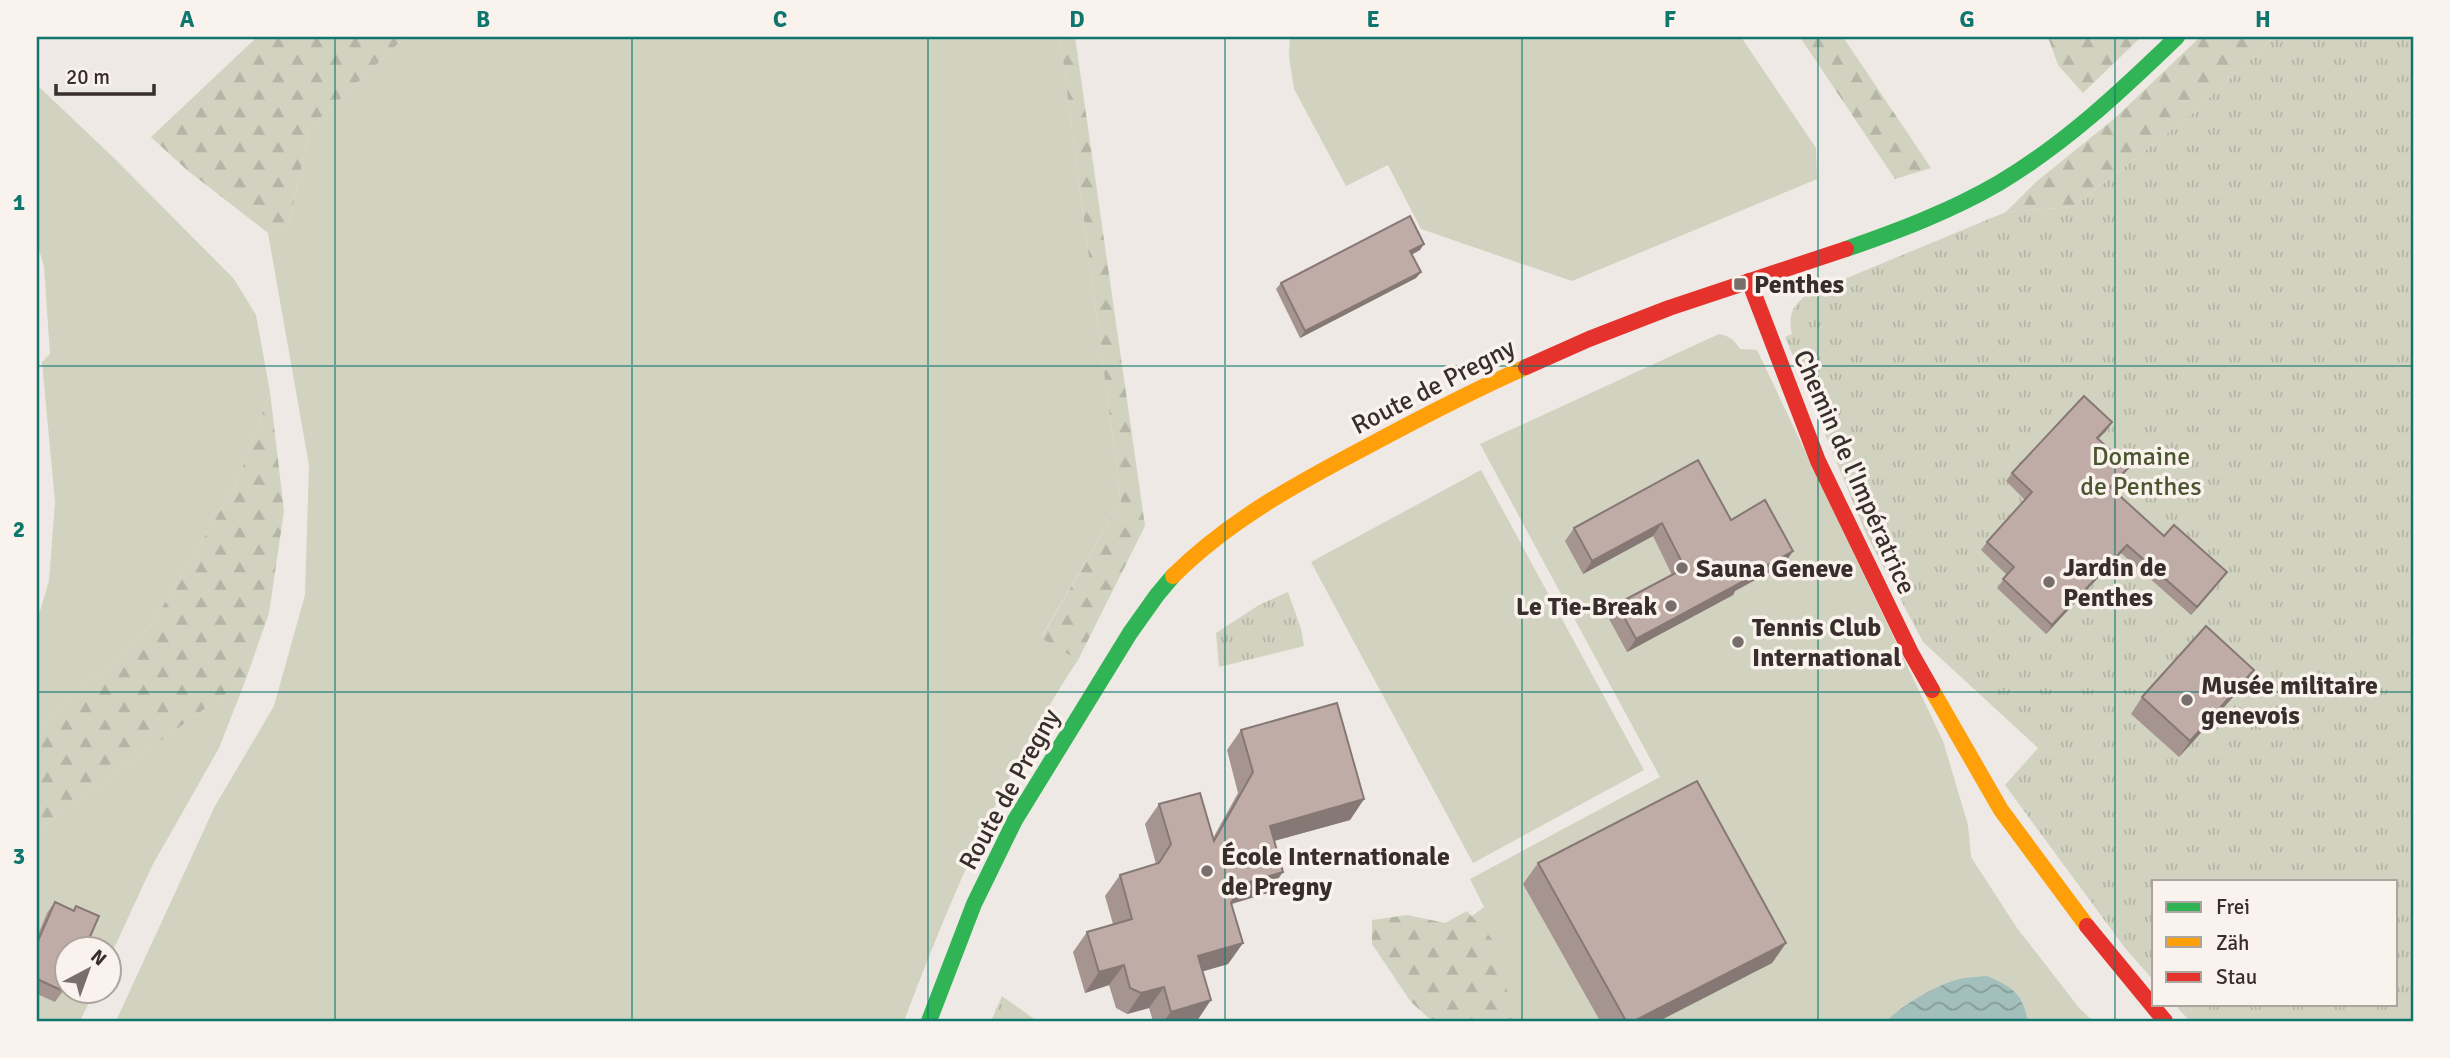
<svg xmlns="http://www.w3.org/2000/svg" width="2450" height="1058" viewBox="0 0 2450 1058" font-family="Signika,sans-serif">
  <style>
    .green { fill: #d1d2bf }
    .forest { fill: url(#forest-firs) }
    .park { fill: url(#park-tufts) }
    .water { fill: url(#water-waves) }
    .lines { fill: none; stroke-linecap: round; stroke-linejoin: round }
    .fast { stroke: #30b455; stroke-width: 16 }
    .slow { stroke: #ff9f0a; stroke-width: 16 }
    .jam { stroke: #e5322d; stroke-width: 16 }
    .wall { fill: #a59490 }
    .shaded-wall { fill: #867875 }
    .building { fill: #c0aca7; stroke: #867875; stroke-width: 2 }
    .grid { fill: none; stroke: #0f766e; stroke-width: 2; stroke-opacity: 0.55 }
    .poi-dot { fill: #786f6c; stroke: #f9f2ed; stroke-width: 2.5 }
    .labels { text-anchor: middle; stroke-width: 7; stroke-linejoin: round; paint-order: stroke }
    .poi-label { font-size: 26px; font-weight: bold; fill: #382e2b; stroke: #f9f2ed; text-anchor: start }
    .street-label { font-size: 26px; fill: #382e2b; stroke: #f9f2ed }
    .park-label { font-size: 26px; fill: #4b5530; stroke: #f9f2ed }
    .neatline { fill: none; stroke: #0f766e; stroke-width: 2.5 }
    .grid-label { font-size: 23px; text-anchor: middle; font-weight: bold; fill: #0f766e }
  </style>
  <defs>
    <pattern id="forest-firs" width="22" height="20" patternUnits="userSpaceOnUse" patternTransform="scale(1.75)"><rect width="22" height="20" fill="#d1d2bf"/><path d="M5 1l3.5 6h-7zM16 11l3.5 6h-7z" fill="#b4b5a4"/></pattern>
    <pattern id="park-tufts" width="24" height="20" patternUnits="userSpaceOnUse" patternTransform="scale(1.75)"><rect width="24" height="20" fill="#d1d2bf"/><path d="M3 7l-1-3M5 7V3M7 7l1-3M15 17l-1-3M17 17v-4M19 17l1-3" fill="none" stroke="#b4b5a4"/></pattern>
    <pattern id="water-waves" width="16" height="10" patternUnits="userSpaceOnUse" patternTransform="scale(1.75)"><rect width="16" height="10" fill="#a2bfbb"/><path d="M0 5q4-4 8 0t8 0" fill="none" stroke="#859c98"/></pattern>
  </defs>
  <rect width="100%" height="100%" fill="#eee9e4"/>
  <!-- green -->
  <g class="green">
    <path d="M405,37H1060L1121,502L1041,637L1078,660C1004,771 951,897 904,1021H116L215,806L274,706L305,595L309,465L268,233L289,224L310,128Z"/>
    <polygon points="1290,37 1741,37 1816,148 1817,179 1572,281 1421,229 1388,165 1346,186 1294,89 1289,56"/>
    <polygon points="37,85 115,159 234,279 256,315 270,392 237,483 152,624 37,731 37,621 49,581 55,502 42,362 50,354 44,266 37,243"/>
    <path d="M1719,334C1730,336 1735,341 1740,349L1757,350L1943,741L1968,825L1971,857L2017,928L2080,1009L2093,1021H1484L1438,942L1484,907L1470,879L1660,777L1480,444Z"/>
    <polygon points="1481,470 1644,770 1473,863 1311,562"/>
    <polygon points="246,679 219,748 152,866 109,959 108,950 66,950 66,992 94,992 80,1021 37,1021 37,830"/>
  </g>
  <!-- forest -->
  <g class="forest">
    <polygon points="257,37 405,37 310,128 289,224 268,233 187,170 151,137"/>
    <polygon points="1060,37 1075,37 1145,526 1078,660 1041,638 1121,502"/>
    <polygon points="1800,37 1843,37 1931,168 1895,179"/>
    <polygon points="2048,37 2141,37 2083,93 2058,65"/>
    <polygon points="2200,37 2274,37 2192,114 2073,207 2006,212 2036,182 2115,118"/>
    <polygon points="270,392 284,511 269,613 246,679 37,830 37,731 152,624 237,483"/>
    <polygon points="1467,911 1492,939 1504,971 1511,1017 1514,1021 1432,1021 1411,1002 1372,944 1372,920 1407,915 1445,923"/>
  </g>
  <!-- park -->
  <g class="park">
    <path d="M2274,37H2413V1021H2190L2174,1004H2396V881H2154V981L2125,948L2005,785L2038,748L1923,642L1867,536L1785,337L1792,334C1788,315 1792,307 1806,295L2006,212L2073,207L2192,114Z"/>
    <polygon points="1288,592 1301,629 1304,646 1219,667 1216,633 1259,605"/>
    <polygon points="1002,996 1037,1021 991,1021"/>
  </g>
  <!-- water -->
  <path class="water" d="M1987,976C2013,987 2022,993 2028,1021H1887C1902,1005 1937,985 1959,979C1968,977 1978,977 1987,976Z"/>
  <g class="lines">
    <!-- fast -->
    <g class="fast">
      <path d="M1846,249C1898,231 1951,211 1999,183C2066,143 2121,91 2177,37"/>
      <polyline points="929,1021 974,904 1015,820 1130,633 1157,595 1173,576"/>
    </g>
    <!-- slow -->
    <g class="slow">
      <path d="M1173,576C1229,520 1298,483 1368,446C1420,418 1472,391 1526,367"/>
      <polyline points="1932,690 2001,810 2087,926"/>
    </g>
    <!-- jam -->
    <g class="jam">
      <polyline points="1749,281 1818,461 1911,653 1932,690"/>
      <polyline points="1526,367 1589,339 1669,308 1846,249"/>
      <polyline points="2087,926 2165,1021"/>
    </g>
  </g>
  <!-- wall -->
  <g class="wall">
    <polygon points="1420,250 1411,255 1421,272 1416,278 1300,338 1276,289 1281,283"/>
    <polygon points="2106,431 2098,439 2123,475 2111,488 2164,536 2227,572 2221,580 2191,615 2121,553 2046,634 1997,588 2007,575 1981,550 1987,542 2025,500 2006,481 2012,473"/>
    <polygon points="1698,460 1731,520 1793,551 1784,564 1735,591 1733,595 1627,652 1608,617 1617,604 1672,575 1653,536 1583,574 1565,541 1574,528"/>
    <polygon points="2254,670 2243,686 2179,757 2131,714 2142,697"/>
    <polygon points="1241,730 1364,799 1350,820 1274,841 1268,893 1232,904 1243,943 1228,964 1203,971 1197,1021 1153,1021 1149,1008 1127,1014 1116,1008 1109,985 1085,993 1073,952 1087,932 1113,924 1105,896 1120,875 1156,864 1145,824 1159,804 1213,838 1238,793 1227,750"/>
    <polygon points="1538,863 1786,943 1772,963 1659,1021 1600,1021 1523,884"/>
    <polygon points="55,902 73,910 76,906 66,949 63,991 55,1002 37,994 37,937 47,913"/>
  </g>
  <!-- shaded-wall -->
  <g class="shaded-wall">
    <polygon points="1424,244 1420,250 1405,258 1410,251"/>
    <polygon points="1421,272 1416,278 1300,338 1305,331"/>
    <polygon points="2112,422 2106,431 2091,446 2097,438"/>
    <polygon points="2129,467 2123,475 2104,495 2110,487"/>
    <polygon points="1662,523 1653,536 1583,574 1592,561"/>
    <polygon points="2127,545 2121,553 2046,634 2052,625"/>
    <polygon points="1793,551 1784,564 1735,591 1733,595 1627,652 1636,639"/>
    <polygon points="2227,572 2221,580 2191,615 2197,607"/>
    <polygon points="2254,670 2243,686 2179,757 2190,741"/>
    <polygon points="1364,799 1350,820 1255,846 1270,826"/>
    <polygon points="1283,872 1268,893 1227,905 1242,884"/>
    <polygon points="85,937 89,939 82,949 79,949"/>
    <polygon points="1243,943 1228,964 1184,977 1198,956"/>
    <polygon points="1786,943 1772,963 1659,1021 1634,1021"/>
    <polygon points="1124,965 1109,985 1085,993 1099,972"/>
    <polygon points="1164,987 1149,1008 1127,1014 1141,993"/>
    <polygon points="1211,1000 1197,1021 1164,1021 1171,1012"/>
  </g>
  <!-- building -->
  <g class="building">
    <polygon points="1410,216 1424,244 1410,251 1421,272 1305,331 1281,283"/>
    <polygon points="2084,396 2112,422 2097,438 2129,467 2110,487 2164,536 2174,525 2227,572 2197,607 2127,545 2052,625 2003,579 2014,567 1987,542 2032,492 2012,473"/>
    <polygon points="1698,460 1731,520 1765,500 1793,551 1741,580 1742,582 1636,639 1617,604 1685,568 1662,523 1592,561 1574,528"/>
    <polygon points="2206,626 2254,670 2190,741 2142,697"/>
    <polygon points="1337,703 1364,799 1270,826 1283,872 1242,884 1231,903 1243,943 1198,956 1211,1000 1171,1012 1164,987 1141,993 1130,988 1124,965 1099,972 1087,932 1132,919 1120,875 1159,863 1171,844 1159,804 1200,793 1214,841 1253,772 1241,730"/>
    <polygon points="1697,781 1786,943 1634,1021 1626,1021 1538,863"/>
    <polygon points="55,902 74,911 76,906 99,916 89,939 85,937 80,949 66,949 66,982 63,991 37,979 37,943"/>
  </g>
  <!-- grid -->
  <path class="grid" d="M335,37V1021M632,37V1021M928,37V1021M1225,37V1021M1522,37V1021M1818,37V1021M2115,37V1021M37,366H2413M37,692H2413"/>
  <!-- markers -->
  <g class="poi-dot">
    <rect x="1733" y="277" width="14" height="14" rx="3.5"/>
    <circle cx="1682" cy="568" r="7"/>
    <circle cx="2049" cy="582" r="7"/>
    <circle cx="1671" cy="606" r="7"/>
    <circle cx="1738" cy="642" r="7"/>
    <circle cx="2187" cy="700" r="7"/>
    <circle cx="1207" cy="871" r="7"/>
  </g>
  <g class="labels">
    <!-- poi labels -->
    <g class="poi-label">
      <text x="1754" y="293">Penthes</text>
      <text x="2063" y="576">Jardin de<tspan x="2063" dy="30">Penthes</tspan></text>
      <text x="1696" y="577">Sauna Geneve</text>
      <text x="1657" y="615" text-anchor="end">Le Tie-Break</text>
      <text x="1752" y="636">Tennis Club<tspan x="1752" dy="30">International</tspan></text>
      <text x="2201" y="694">Musée militaire<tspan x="2201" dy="30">genevois</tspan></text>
      <text x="1221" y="865">École Internationale<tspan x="1221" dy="30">de Pregny</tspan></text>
    </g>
    <!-- street labels -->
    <g class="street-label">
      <text transform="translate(1433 386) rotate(-27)" y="9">Route de Pregny</text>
      <text transform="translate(1855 472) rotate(66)" y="9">Chemin de l'Impératrice</text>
      <text transform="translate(1009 789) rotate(-61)" y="9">Route de Pregny</text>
    </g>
    <!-- park labels -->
    <g class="park-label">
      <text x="2141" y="465">Domaine<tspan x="2141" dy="30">de Penthes</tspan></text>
    </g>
  </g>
  <!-- border -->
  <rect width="2450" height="1058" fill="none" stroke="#f9f2ed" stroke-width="77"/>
  <!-- legend -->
  <rect x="2152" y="880" width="245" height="126" fill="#f9f2ed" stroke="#aca49f" stroke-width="2"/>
  <rect x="2166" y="902" width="35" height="10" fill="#30b455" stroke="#aca49f" stroke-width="2"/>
  <text x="2216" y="914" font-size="21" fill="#382e2b">Frei</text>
  <rect x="2166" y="937" width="35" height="10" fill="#ff9f0a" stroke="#aca49f" stroke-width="2"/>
  <text x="2216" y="950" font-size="21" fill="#382e2b">Zäh</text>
  <rect x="2166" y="972" width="35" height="10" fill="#e5322d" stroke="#aca49f" stroke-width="2"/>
  <text x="2216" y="984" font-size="21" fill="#382e2b">Stau</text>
  <!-- north arrow -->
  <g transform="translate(88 970) rotate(41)"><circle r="33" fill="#f9f2ed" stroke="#aca49f" stroke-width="2"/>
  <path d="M0-5L12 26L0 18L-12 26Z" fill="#786f6c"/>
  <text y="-10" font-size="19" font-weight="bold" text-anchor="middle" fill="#382e2b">N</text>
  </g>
  <!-- scale -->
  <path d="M56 84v10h98v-10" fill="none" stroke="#382e2b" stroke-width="3.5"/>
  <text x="66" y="84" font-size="21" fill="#382e2b" stroke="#f9f2ed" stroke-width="5" paint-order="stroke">20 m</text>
  <rect x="38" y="38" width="2374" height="982" class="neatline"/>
  <g class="grid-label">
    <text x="187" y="27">A</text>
    <text x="483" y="27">B</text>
    <text x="780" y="27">C</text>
    <text x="1077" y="27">D</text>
    <text x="1373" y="27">E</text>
    <text x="1670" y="27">F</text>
    <text x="1967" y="27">G</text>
    <text x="2263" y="27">H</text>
    <text x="19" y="210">1</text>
    <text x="19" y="537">2</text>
    <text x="19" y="864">3</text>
  </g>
</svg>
